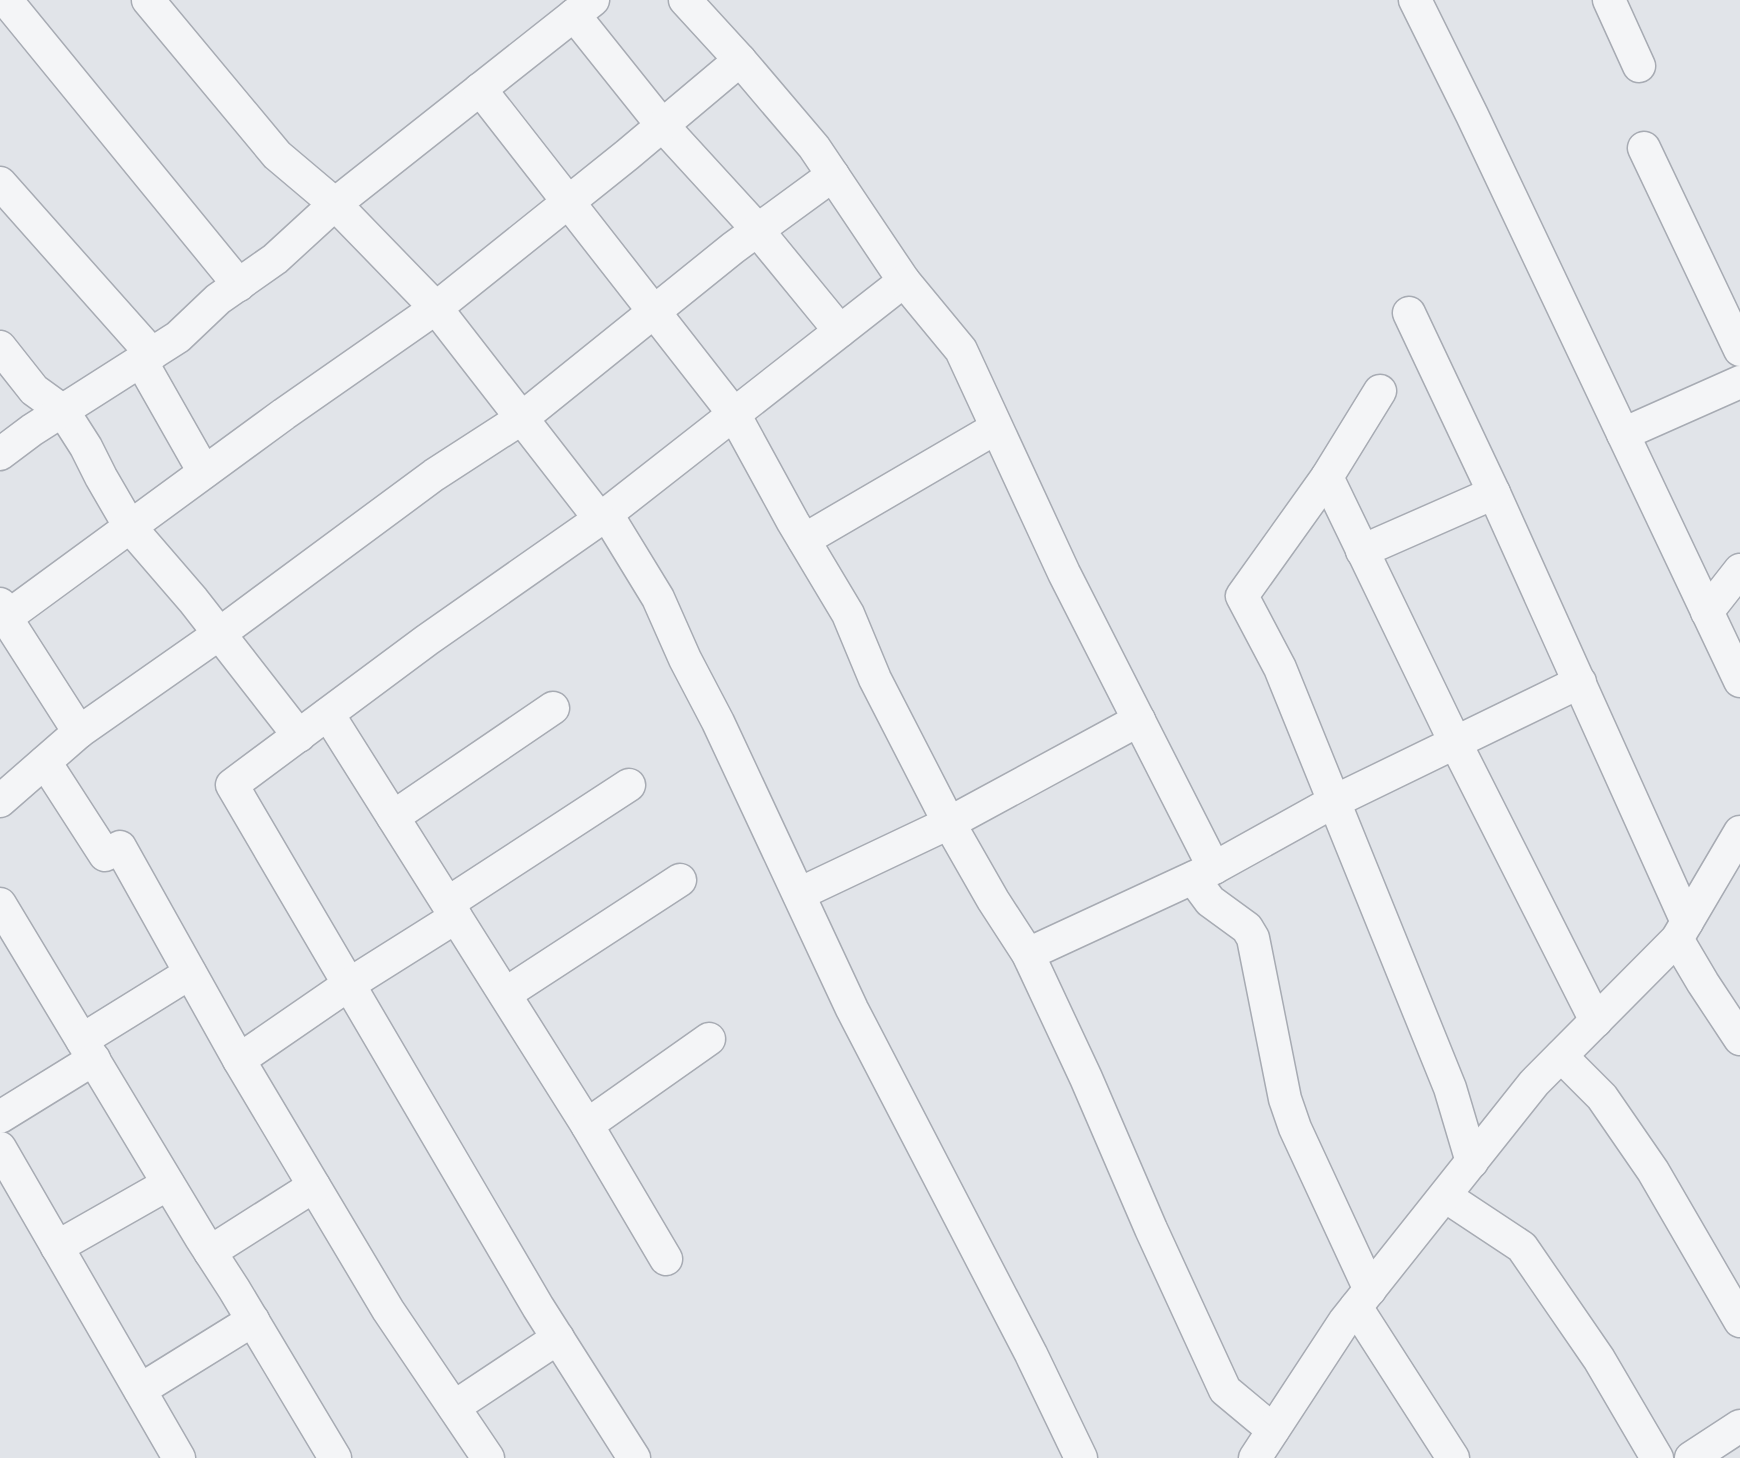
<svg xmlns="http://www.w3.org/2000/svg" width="1740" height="1458" viewBox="0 0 1740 1458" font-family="Raleway,sans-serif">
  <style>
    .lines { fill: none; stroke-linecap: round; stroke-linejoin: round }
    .minor-casing { stroke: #a7abb3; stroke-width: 35 }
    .minor { stroke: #f4f5f7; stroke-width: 32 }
  </style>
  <rect width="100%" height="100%" fill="#e1e4e9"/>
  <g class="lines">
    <defs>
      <g id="minor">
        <polyline points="6,0 239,285"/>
        <polyline points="593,0 335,204 436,308 600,519 904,281 814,147 740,60 685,0"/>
        <polyline points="1415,0 1472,115 1740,681"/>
        <polyline points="1609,0 1639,66"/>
        <polyline points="574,15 662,125 749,220 840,331"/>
        <polyline points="480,89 734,414 793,522 848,614 875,679 949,823 993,900 1028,954 1086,1078 1151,1229 1225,1390 1273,1430"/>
        <polyline points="1644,148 1740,350"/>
        <polyline points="0,183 152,354"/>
        <polyline points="904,281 961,350 1064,573 1214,868 1028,954"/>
        <polyline points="1409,313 1494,493 1687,922"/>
        <polyline points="0,347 34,390 63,411 86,447 101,477 130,527 193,600 299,736"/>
        <polyline points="141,361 204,472"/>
        <polyline points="1380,391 1327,477 1455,742 1596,1021"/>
        <polyline points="1623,434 1740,382"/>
        <polyline points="0,454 32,430 178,337 218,299 275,259 335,204 277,155 148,0"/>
        <polyline points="1327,477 1242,596 1280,668 1450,1088 1472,1162"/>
        <polyline points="606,513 658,598 685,659 718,722 852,1009 1031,1354 1081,1458"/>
        <polyline points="600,519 427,640 232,785 538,1307 634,1458"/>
        <polyline points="804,540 996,428"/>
        <polyline points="1362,551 1494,493"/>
        <polyline points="0,604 6,618 79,732"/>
        <polyline points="1707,612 1740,570"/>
        <polyline points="0,622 284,414 436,308 627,155 740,60"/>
        <polyline points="328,714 587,1125 666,1259"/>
        <polyline points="45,762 105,855 120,847 239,1060 388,1310 488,1458"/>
        <polyline points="0,801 79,732 219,634 434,475 522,418 733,248 833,175"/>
        <polyline points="393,817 553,708"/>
        <polyline points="1214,868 1333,802 1580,682"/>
        <polyline points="1193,878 1210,901 1247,928 1253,938 1285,1099 1295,1128 1370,1290"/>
        <polyline points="799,894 949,823 1139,720"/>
        <polyline points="448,903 629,785"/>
        <polyline points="0,904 201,1238 234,1289 335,1458"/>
        <polyline points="1677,939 1703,983 1740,1039"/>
        <polyline points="505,994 680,880"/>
        <polyline points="82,1040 190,973"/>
        <polyline points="1561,1056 1602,1097 1653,1171 1740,1321"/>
        <polyline points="239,1060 348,985 456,917"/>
        <polyline points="0,1117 94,1059"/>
        <polyline points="587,1125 709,1039"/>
        <polyline points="0,1148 179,1458"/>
        <polyline points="1445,1196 1522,1247 1599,1359 1657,1458"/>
        <polyline points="57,1247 168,1184"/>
        <polyline points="210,1252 314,1186"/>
        <polyline points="1356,1307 1453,1458"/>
        <polyline points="140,1390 253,1320"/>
        <polyline points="454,1407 558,1338"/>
        <polyline points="1255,1458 1344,1322 1534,1083 1677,939 1740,832"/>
        <polyline points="1691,1458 1740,1426"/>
      </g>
    </defs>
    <!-- minor casing -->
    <use href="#minor" class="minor-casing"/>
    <!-- minor -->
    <use href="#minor" class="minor"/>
  </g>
</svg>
